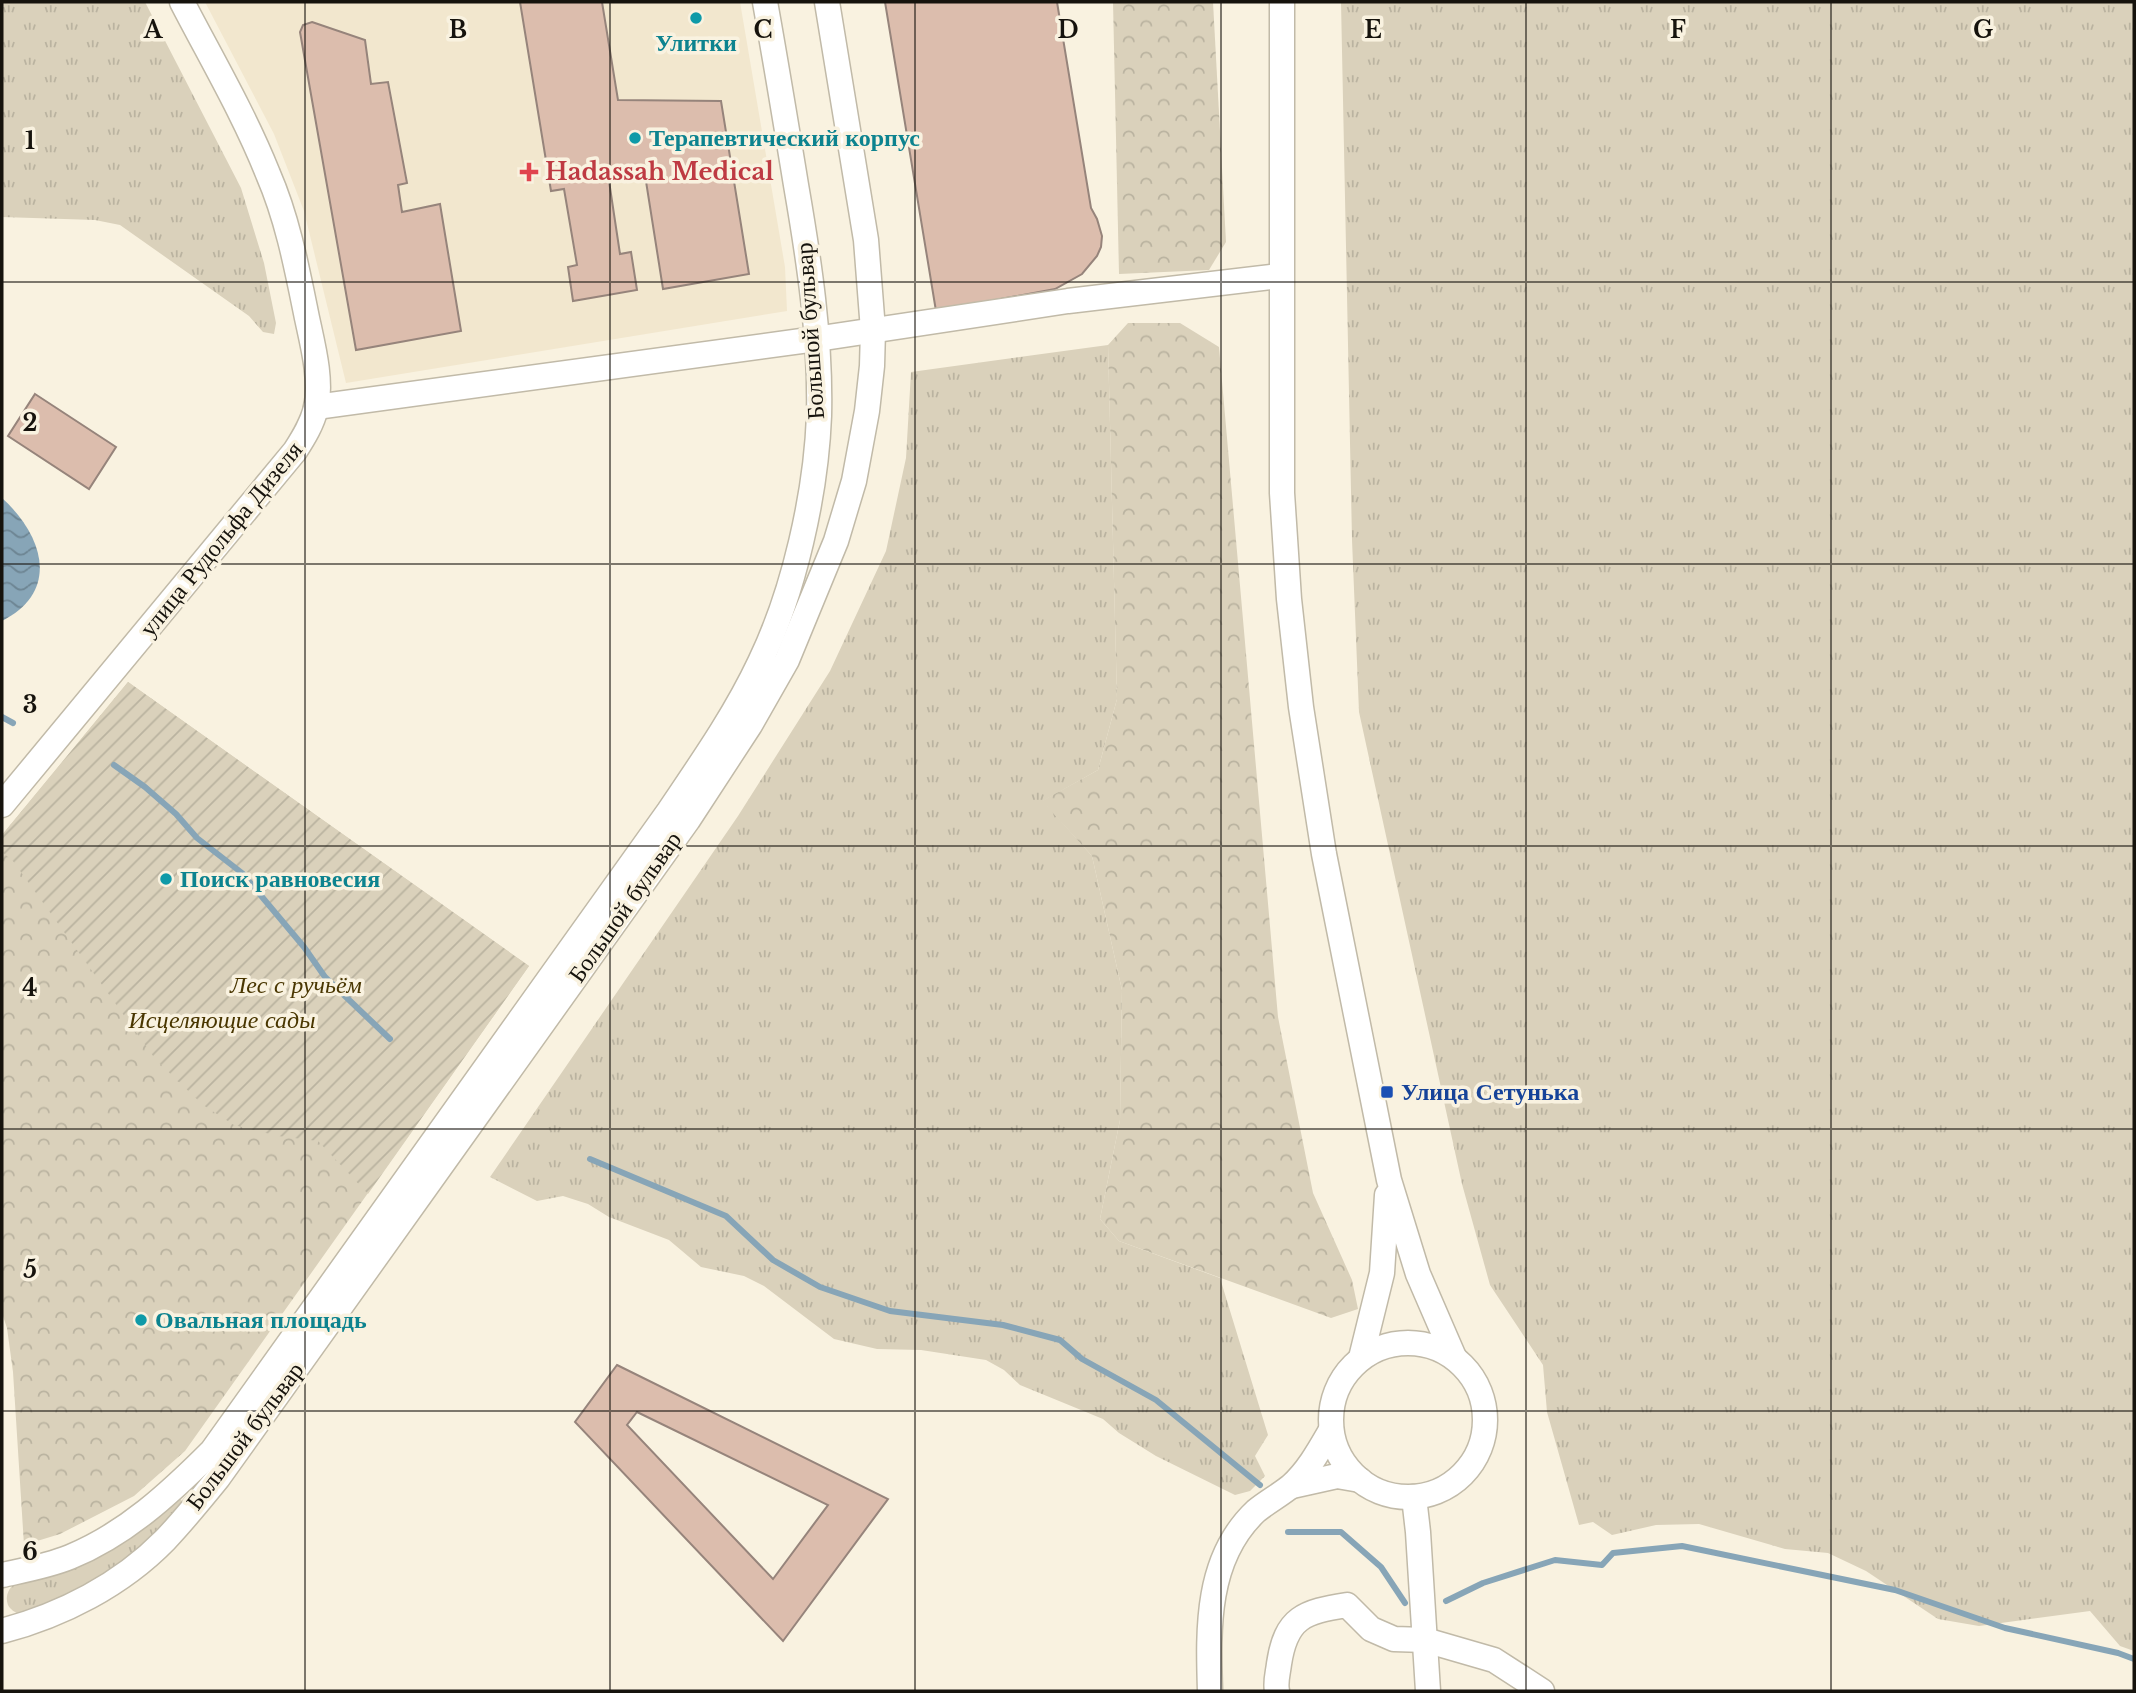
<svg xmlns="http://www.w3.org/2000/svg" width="2136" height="1693" viewBox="0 0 2136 1693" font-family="'Libre Baskerville',serif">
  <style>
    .built { fill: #f2e7ce }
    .grass { fill: url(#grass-tufts) }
    .forest { fill: url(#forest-crowns) }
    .garden { fill: url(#garden-furrows) }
    .water { fill: url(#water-waves) }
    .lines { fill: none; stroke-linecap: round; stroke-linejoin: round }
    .stream { stroke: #87a5b7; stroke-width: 6 }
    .building { fill: #dcbdad; stroke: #96847b; stroke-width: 2; fill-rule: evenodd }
    .minor-casing { stroke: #c1baa8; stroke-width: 27 }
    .minor { stroke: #fff; stroke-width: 24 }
    .grid { fill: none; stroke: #16130d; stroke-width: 2; stroke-opacity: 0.55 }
    .culture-dot { fill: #0f9aa8; stroke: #f9f2e0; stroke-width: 2.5 }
    .health-dot { fill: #e0444e; stroke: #f9f2e0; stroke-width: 2.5 }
    .transit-dot { fill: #1a4fb4; stroke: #f9f2e0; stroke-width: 2.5 }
    .labels { text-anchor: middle; stroke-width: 7; stroke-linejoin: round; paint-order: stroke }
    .culture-label { font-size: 24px; font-weight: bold; fill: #0d838f; stroke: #f9f2e0; text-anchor: start }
    .health-label { font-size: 24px; font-weight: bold; fill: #be3a42; stroke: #f9f2e0; text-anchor: start }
    .street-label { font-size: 24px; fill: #16130d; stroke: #f9f2e0 }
    .park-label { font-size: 24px; font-style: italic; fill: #493600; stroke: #f9f2e0 }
    .transit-label { font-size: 24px; font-weight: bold; fill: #164399; stroke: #f9f2e0; text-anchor: start }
    .grid-label { font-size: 23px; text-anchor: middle; font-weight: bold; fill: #16130d; stroke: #f9f2e0; stroke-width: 7; stroke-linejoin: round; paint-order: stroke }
  </style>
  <defs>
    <pattern id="grass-tufts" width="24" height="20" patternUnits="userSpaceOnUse" patternTransform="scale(1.75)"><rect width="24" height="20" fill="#dad1bb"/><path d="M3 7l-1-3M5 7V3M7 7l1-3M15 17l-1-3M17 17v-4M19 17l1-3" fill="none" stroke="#bab3a0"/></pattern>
    <pattern id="forest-crowns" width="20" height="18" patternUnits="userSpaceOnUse" patternTransform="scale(1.75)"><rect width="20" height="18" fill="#dad1bb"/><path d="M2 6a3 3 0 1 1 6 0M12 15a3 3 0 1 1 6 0" fill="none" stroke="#bab3a0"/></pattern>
    <pattern id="garden-furrows" width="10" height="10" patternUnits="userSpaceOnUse" patternTransform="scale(1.75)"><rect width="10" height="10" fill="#dad1bb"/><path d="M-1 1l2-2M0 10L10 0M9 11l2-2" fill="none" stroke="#bab3a0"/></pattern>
    <pattern id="water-waves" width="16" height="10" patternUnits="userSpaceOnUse" patternTransform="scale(1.75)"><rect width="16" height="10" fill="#87a5b7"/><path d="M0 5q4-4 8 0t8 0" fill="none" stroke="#6d8593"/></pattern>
  </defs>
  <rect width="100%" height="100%" fill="#f9f2e0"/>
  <!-- built -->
  <polygon class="built" points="205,2 740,2 785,267 787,311 346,383 304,211 274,134"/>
  <!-- grass -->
  <g class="grass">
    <polygon points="2,2 145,2 241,188 264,263 276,323 274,334 263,332 249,316 120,225 95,220 2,217"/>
    <polygon points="1341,2 2134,2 2134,1651 2120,1646 2090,1611 1979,1626 1938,1619 1866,1571 1828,1553 1785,1549 1699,1524 1656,1525 1612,1535 1593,1522 1579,1525 1547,1412 1543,1365 1490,1285 1462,1184 1359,712 1352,540"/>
    <polygon points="1108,345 1117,699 1098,770 1043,801 1092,856 1122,990 1120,1120 1100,1219 1119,1241 1220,1278 1268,1435 1255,1456 1265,1476 1250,1491 1235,1495 1156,1456 1119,1433 1103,1419 1020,1385 1004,1370 986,1360 921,1350 877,1349 834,1339 764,1286 744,1276 701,1267 669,1240 609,1217 588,1204 563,1196 537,1201 490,1177 738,816 830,671 886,551 906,458 911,372"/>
    <path d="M179,1498L182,1501C164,1524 146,1547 123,1564C105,1577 41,1614 20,1614C15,1613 10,1609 8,1605C5,1597 8,1590 13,1585Z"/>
  </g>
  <!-- forest -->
  <g class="forest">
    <polygon points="1113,2 1213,2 1226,242 1209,270 1119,274"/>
    <polygon points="1128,323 1180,323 1219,347 1278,1017 1313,1193 1352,1280 1358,1309 1331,1318 1119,1241 1100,1219 1120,1120 1122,990 1092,856 1042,801 1098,770 1117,699 1108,345"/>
    <polygon points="128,682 529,966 185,1451 134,1496 60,1534 24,1545 13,1372 7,1328 2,1313 2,835"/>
  </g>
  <!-- garden -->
  <polygon class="garden" points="128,682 529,966 368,1194 318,1141 278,1136 234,1125 203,1105 156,1060 13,861 2,852 2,835"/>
  <!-- water -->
  <path class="water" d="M2,498C43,535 61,591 2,621Z"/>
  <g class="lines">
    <!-- stream -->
    <g class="stream">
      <polyline points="2,717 13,723"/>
      <polyline points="114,765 145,787 176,814 197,838 242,873 304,947 325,977 390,1039"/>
      <polyline points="590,1159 726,1216 773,1260 820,1287 890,1311 1003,1325 1060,1340 1082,1359 1156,1400 1260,1485"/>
      <polyline points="1288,1532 1341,1532 1381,1567 1405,1603"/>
      <polyline points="1446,1601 1483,1583 1555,1560 1602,1565 1613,1553 1682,1546 1895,1590 2005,1628 2118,1653 2134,1659"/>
    </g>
  </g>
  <!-- building -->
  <g class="building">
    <polygon points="520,2 602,2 618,100 721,101 749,274 663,289 645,175 609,181 620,254 631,252 637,290 573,301 568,267 577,265 564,189 551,191"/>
    <polygon points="885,2 1057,2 1091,208 1097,219 1102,236 1101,247 1097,256 1082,274 1055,289 936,311"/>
    <polygon points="312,22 365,40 371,84 388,82 407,183 398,185 402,212 440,204 461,331 356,350 300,32 303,25"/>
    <polygon points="35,394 116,447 89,489 8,436"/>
    <path d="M617,1365L888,1499L783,1641L575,1422ZM637,1412L828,1505L773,1579L627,1425Z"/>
  </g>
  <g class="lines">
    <defs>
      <g id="minor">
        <polyline points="1282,2 1282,493 1289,599 1301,707 1324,854 1389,1180 1418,1274 1454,1357"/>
        <polyline points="316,407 816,339 1068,301 1280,276"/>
        <path d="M2,805L295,451C304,437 312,424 316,408C322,380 313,346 307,318C297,269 288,220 268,174C244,114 211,58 182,2"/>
        <circle cx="1408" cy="1420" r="77"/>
        <polyline points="1361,1358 1382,1273 1387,1195"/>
        <polyline points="1292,1486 1337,1476 1360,1480"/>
        <polyline points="1414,1497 1418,1532 1428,1691"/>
        <path d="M2,1575C25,1570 48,1566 70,1557C126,1534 170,1493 212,1451L669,811C702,762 735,715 760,662C794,592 816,494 819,416C821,339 809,260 796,185C786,124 776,63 765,2"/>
        <path d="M2,1631C62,1615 121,1585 165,1540C184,1520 201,1499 218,1478L688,820L750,725L787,660L836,541L854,481L867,411L872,366L873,330L866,240L827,2"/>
        <path d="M1210,1691C1208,1628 1206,1558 1256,1511C1267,1502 1280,1495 1291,1486C1308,1471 1320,1449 1331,1430"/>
        <path d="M1277,1691C1275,1682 1278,1673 1279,1664C1286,1617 1304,1612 1347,1605L1371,1629L1394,1639L1425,1640L1494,1660L1542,1691"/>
      </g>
    </defs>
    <!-- minor casing -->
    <use href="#minor" class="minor-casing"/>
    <!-- minor -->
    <use href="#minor" class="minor"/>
  </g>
  <!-- grid -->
  <path class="grid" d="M305,2V1691M610,2V1691M915,2V1691M1221,2V1691M1526,2V1691M1831,2V1691M2,282H2134M2,564H2134M2,846H2134M2,1129H2134M2,1411H2134"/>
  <!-- markers -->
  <g class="culture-dot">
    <circle cx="696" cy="18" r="7"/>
    <circle cx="635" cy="138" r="7"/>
    <circle cx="166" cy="879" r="7"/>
    <circle cx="141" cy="1320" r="7"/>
  </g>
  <path class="health-dot" d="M525.5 161.5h7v7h7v7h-7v7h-7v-7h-7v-7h7z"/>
  <rect class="transit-dot" x="1380" y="1085" width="14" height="14" rx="3.5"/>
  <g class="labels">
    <!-- culture labels -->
    <g class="culture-label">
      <text x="696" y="51" text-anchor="middle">Улитки</text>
      <text x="649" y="146">Терапевтический корпус</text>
      <text x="180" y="887">Поиск равновесия</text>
      <text x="155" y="1328">Овальная площадь</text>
    </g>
    <!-- health labels -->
    <g class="health-label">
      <text x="545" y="180">Hadassah Medical</text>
    </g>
    <!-- street labels -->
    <g class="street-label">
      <text transform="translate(810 331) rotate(-94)" y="8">Большой бульвар</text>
      <text transform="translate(221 539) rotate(-51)" y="8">улица Рудольфа Дизеля</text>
      <text transform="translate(625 907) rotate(-55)" y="8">Большой бульвар</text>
      <text transform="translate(245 1436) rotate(-53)" y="8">Большой бульвар</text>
    </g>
    <!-- park labels -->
    <g class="park-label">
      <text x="296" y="993">Лес с ручьём</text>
      <text x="222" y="1028">Исцеляющие сады</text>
    </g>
    <!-- transit labels -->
    <g class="transit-label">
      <text x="1401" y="1100">Улица Сетунька</text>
    </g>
  </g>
  <g class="grid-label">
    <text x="153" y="38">A</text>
    <text x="458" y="38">B</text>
    <text x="763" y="38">C</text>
    <text x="1068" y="38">D</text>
    <text x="1373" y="38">E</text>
    <text x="1678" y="38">F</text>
    <text x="1983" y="38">G</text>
    <text x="30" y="149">1</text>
    <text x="30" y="431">2</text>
    <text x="30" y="713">3</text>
    <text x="30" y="996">4</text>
    <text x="30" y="1278">5</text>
    <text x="30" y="1560">6</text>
  </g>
  <!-- border -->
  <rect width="2136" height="1693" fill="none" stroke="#16130d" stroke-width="7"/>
</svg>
